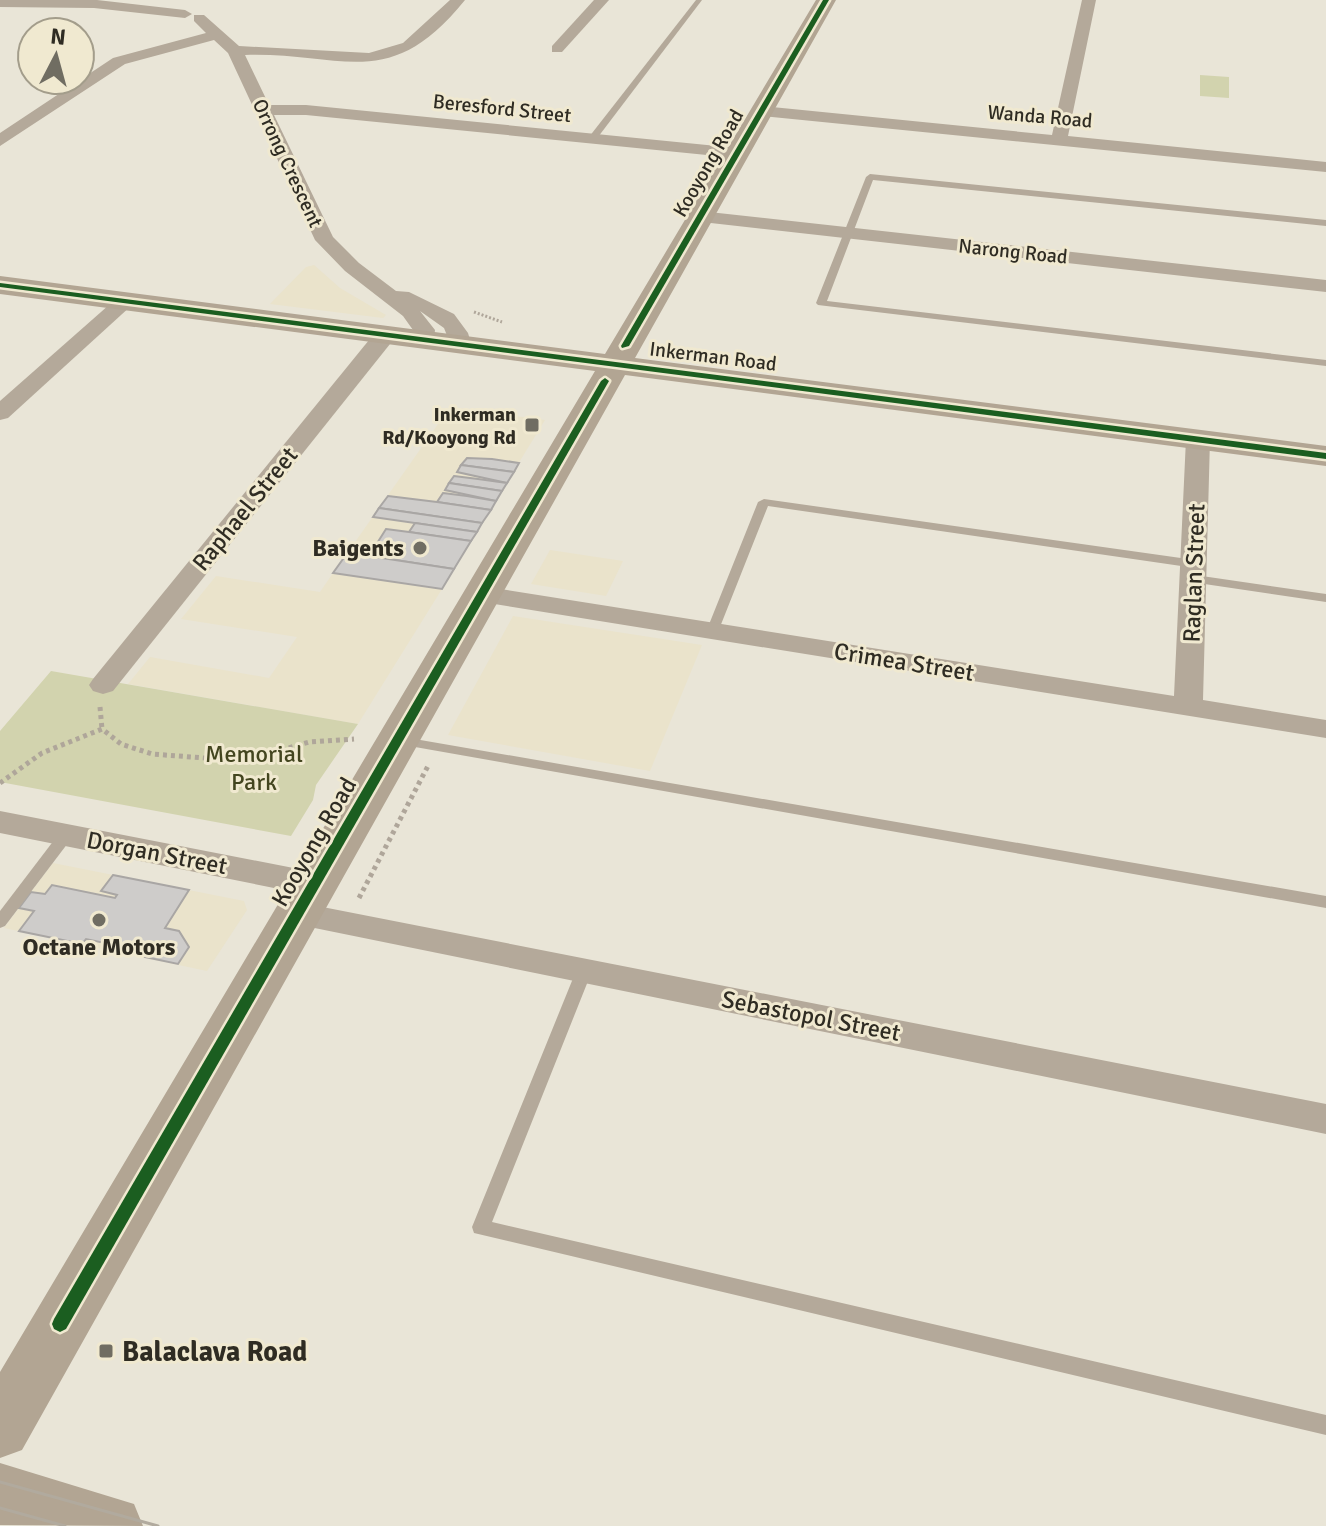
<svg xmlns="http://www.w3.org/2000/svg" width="1326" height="1526" viewBox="0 0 1326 1526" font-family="Signika,sans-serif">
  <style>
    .built { fill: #eae3cb }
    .green { fill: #d2d3ae }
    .building { fill: #ceccca; stroke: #a9a6a4; stroke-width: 2 }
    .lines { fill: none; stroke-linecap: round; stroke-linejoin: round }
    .path-far1 { stroke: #afa69a; stroke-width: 3; stroke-dasharray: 2 2; stroke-linecap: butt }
    .path { stroke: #afa69a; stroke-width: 5; stroke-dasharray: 4 4; stroke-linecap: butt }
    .lane { fill: #b4a99a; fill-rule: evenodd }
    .street { fill: #b4a99a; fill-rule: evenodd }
    .secondary { fill: #b2a593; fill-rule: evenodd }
    .tram { stroke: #b1aa9e; stroke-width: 3 }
    .cycleway-casing { stroke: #f0e9d0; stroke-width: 5 }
    .cycleway { fill: #1b5e20; fill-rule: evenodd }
    .poi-dot { fill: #706d62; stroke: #f0e9d0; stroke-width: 3 }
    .labels { text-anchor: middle; stroke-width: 6; stroke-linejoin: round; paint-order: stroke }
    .far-street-label { font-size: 20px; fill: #2f2c23; stroke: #f0e9d0 }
    .far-poi-label { font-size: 20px; font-weight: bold; fill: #2f2c23; stroke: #f0e9d0; text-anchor: end }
    .street-label { font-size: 24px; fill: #2f2c23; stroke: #f0e9d0 }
    .poi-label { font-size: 24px; font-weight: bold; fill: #2f2c23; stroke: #f0e9d0; text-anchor: end }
    .park-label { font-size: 24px; fill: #43451f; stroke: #f0e9d0 }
    .near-poi-label { font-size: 28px; font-weight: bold; fill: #2f2c23; stroke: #f0e9d0; text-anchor: start }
  </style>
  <rect width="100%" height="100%" fill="#e9e5d7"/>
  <!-- built -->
  <g class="built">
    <polygon points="314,265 340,288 386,315 383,318 270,304 306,267"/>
    <polygon points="450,407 545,420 454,569 348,552"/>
    <polygon points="550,550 623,561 606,596 531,584"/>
    <polygon points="333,573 442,589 358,724 128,684 150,657 269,678 297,637 181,619 216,576 320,592"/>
    <polygon points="513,616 702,645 650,771 448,735"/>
    <polygon points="53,863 244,901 247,910 207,971 4,928"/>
  </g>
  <!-- green -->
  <g class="green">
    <polygon points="1200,75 1229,77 1229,98 1200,96"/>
    <polygon points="51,671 358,724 316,785 313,800 291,836 0,782 0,731"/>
  </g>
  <!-- building -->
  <g class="building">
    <polygon points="467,458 492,459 519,463 514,472 461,465"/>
    <polygon points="461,465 514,472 507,483 457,472"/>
    <polygon points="454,476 478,479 507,483 502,491 449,483"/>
    <polygon points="449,483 502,491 496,501 445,490"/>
    <polygon points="443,493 467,496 496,501 491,510 437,502"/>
    <polygon points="388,496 437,502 491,510 482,523 379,508"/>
    <polygon points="379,508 482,523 477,532 373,517"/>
    <polygon points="415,523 477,532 471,541 409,532"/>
    <polygon points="386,529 409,532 471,541 454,569 369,556"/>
    <polygon points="348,552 369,556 454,569 442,589 333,573"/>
    <polygon points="113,875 189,890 165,928 179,931 189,947 178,964 145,957 148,952 86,939 82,944 19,931 34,911 19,908 31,892 45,894 52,885 115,898 117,895 101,891"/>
  </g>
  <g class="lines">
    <!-- path-far1 -->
    <polyline class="path-far1" points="474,312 502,322"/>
    <!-- path -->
    <g class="path">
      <polyline points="100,707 102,729"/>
      <polyline points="0,783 42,753 102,729 121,744 152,754 244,761 309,742 354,739"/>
      <polyline points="359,898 429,764"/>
    </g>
    <!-- lane -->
    <g class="lane">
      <polygon points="696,0 702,0 595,141 589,141 589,137"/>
      <polygon points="870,174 1326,220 1326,226 873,180 827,301 1326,360 1326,366 818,305 816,303 866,177"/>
      <polygon points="764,499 1195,560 1201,564 1195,568 768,506 718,632 717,635 707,635 706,632 758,502"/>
      <polygon points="1195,575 1326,594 1326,602 1191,582 1189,579"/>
      <polygon points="403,737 1326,896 1326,908 398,744 396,741 398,738"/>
      <polygon points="66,830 73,835 71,839 5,926 0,928 0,911 61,831"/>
      <polygon points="584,965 590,967 592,971 492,1222 1326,1415 1326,1435 474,1233 472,1227 576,971 578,967"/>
    </g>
    <!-- street -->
    <g class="street">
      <polygon points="0,0 97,0 185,10 192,14 185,18 94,8 0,7"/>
      <path d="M450,0H465C389,94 344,52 245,55L269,105H306L737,148L746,153L737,158L306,115H274L333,237L359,263L396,291L409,292L454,314L468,333L471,343L468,348H452L444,328L420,311L435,330L434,338L423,344L415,343L413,330L403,316L345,271L315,240L228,53L214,40L125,64L0,146V133L113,58L206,33L194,21V15H204L239,46L369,53L403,43Z"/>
      <polygon points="594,0 609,0 562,52 552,52 552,46"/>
      <polygon points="1082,0 1096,0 1068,136 1326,162 1326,172 761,116 753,111 761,106 1052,135"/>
      <polygon points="700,211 1326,280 1326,292 693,221 691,217 693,213"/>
      <polygon points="125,295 132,297 135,301 132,305 8,418 0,420 0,401 118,297"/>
      <polygon points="386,328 394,329 397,334 394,339 113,691 103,694 93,691 89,685 93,679 378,329"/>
      <polygon points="1198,432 1206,434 1210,439 1203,700 1326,720 1326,738 482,602 473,600 469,594 473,588 482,586 1174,696 1186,439 1190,434"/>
      <polygon points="0,811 314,872 325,876 330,884 325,892 314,896 0,833"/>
      <polygon points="297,902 1326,1104 1326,1134 285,922 280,914 285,906"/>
    </g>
    <!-- secondary -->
    <g class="secondary">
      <polygon points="816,0 836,0 635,358 1326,446 1326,466 625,375 22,1450 0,1458 0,1372 595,371 0,294 0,276 605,354"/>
      <polygon points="0,1463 134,1504 143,1526 0,1525"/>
    </g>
    <!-- tram -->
    <g class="tram">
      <polyline points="0,1482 158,1526"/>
      <polyline points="0,1508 65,1526"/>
    </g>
    <defs>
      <g id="cycleway">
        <polygon points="823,0 829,0 629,346 622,348 621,346"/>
        <polygon points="0,283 1326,453 1326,459 0,287"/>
        <polygon points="605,378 609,381 66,1329 60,1332 54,1329 52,1324 54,1319 601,381"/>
      </g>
    </defs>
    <!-- cycleway casing -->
    <use href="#cycleway" class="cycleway-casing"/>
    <!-- cycleway -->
    <use href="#cycleway" class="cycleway"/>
  </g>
  <!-- markers -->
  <g class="poi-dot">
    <rect x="524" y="417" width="16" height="16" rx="4"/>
    <circle cx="420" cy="548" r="8"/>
    <circle cx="99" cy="920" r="8"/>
    <rect x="98" y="1343" width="16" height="16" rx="4"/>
  </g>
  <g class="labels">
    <!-- far-street labels -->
    <g class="far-street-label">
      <text transform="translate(502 108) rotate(6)" y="7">Beresford Street</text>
      <text transform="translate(1040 116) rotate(5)" y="7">Wanda Road</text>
      <text transform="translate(288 163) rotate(65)" y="7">Orrong Crescent</text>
      <text transform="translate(708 163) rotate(-60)" y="7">Kooyong Road</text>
      <text transform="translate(1013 251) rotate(6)" y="7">Narong Road</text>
      <text transform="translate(713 356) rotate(7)" y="7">Inkerman Road</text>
    </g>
    <!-- far-poi labels -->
    <g class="far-poi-label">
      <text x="516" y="421">Inkerman<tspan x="516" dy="23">Rd/Kooyong Rd</tspan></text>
    </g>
    <!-- street labels -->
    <g class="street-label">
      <text transform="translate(245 509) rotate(-51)" y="8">Raphael Street</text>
      <text transform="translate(1194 573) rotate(-88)" y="8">Raglan Street</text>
      <text transform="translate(904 662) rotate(9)" y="8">Crimea Street</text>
      <text transform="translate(314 842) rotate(-60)" y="8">Kooyong Road</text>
      <text transform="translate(157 853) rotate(11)" y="8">Dorgan Street</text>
      <text transform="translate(811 1016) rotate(11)" y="8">Sebastopol Street</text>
    </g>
    <!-- poi labels -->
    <g class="poi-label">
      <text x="404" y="556">Baigents</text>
      <text x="99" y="955" text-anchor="middle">Octane Motors</text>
    </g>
    <!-- park labels -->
    <g class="park-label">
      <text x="254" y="762">Memorial<tspan x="254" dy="28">Park</tspan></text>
    </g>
    <!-- near-poi labels -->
    <g class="near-poi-label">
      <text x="122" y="1361">Balaclava Road</text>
    </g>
  </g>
  <!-- north arrow -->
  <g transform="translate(56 56) rotate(6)"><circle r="38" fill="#f0e9d0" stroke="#a39d8b" stroke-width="2"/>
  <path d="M0-6L14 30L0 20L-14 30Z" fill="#706d62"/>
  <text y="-12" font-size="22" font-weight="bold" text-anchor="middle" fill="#2f2c23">N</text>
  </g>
</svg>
